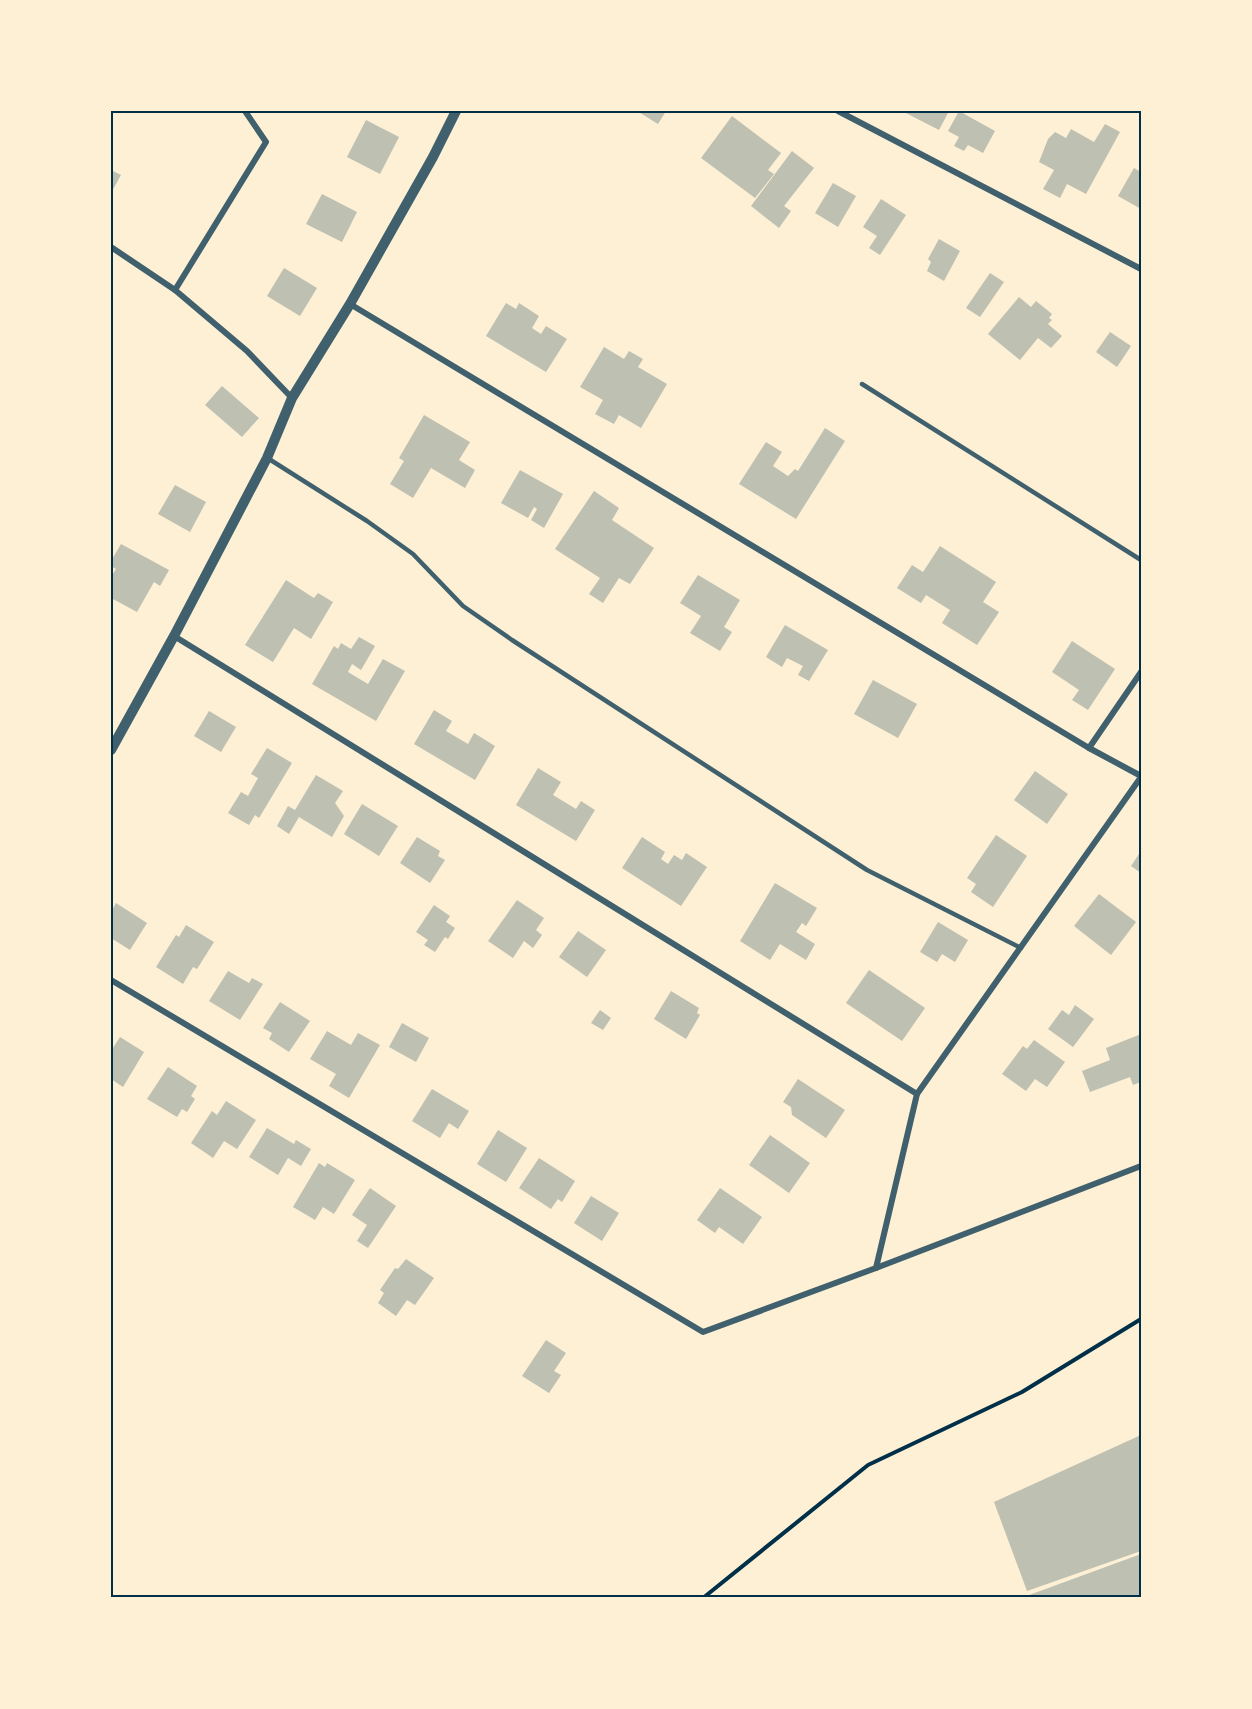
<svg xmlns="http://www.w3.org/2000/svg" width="1252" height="1709" viewBox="0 0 1252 1709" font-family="'Fira Sans Condensed',sans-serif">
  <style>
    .building { fill: #bec0b2 }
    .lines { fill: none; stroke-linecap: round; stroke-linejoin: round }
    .path { stroke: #003049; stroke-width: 4 }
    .service { stroke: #3f606c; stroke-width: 4.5 }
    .minor { stroke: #3f606c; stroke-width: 6 }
    .tertiary { stroke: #3f606c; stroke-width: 10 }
    .neatline { fill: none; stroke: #003049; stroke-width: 2 }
  </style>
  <rect width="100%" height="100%" fill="#fdf0d5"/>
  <!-- building -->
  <g class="building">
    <polygon points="637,111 666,111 658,124"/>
    <polygon points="902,111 949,111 939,130"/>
    <polygon points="959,111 995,131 983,153 968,145 964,151 954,146 959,137 948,131"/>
    <polygon points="732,116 781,153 768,170 774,174 755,198 701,158"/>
    <polygon points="366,120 399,137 380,174 347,157"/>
    <polygon points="1105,124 1120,132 1086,194 1067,184 1060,198 1043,189 1054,170 1039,162 1048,139 1055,132 1066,138 1071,129 1094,142"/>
    <polygon points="792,151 814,168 784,206 791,211 779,228 751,206"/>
    <polygon points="1134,168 1141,172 1141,209 1118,196"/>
    <polygon points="111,170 121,175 111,193"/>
    <polygon points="833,183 856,196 838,227 815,213"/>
    <polygon points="322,194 357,212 342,242 306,224"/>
    <polygon points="881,199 906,215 880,255 869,248 877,236 863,227"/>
    <polygon points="939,239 960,251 944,281 927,271 931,262 928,259"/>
    <polygon points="284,268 317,288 300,316 267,296"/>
    <polygon points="990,273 1004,282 980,317 966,308"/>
    <polygon points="1019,297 1031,307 1036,301 1052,314 1049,318 1052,320 1048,324 1062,336 1051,348 1038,338 1020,360 988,334"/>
    <polygon points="506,303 516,309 519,303 539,316 532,328 541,334 546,326 567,339 546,372 486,336"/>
    <polygon points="1110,332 1131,346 1117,367 1096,352"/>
    <polygon points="604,347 624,359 629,351 643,359 638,367 667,384 641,428 619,415 614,424 595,414 603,400 580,387"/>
    <polygon points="222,386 259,418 242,437 205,405"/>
    <polygon points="424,415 470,442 459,460 475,470 465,488 431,468 413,498 390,484 404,461 399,458"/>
    <polygon points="825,428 845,441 796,519 739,484 766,442 782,452 773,466 788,476 795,469 798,471"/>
    <polygon points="520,470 563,494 544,528 531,520 537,509 534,507 528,518 501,503"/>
    <polygon points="175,485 206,502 190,532 158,514"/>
    <polygon points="594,491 619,508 612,520 654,548 630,584 619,578 603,603 589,594 600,578 555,549"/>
    <polygon points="121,544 169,570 160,586 154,582 137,612 111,598 111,577 116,569 111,566 111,561"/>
    <polygon points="940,546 996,582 983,602 999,612 977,645 942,623 950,610 926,595 921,603 897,588 912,565 923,572"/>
    <polygon points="698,575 740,600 724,627 732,632 720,651 690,633 701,616 680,603"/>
    <polygon points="286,580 314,598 318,593 333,602 311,639 294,628 273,662 245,645"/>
    <polygon points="785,625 828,650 809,681 798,675 803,666 787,658 782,667 766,657"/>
    <polygon points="359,637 375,646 361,670 352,664 348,672 368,684 383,659 405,671 376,721 312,684 334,646 338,649 341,643 351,649"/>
    <polygon points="1072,641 1115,669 1088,710 1072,700 1079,690 1052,672"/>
    <polygon points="873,680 917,704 898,738 854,714"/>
    <polygon points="434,710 452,721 446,731 468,744 474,733 495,746 475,780 414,744"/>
    <polygon points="209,711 236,727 221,752 194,736"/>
    <polygon points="267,748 292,763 259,818 255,815 249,825 228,813 241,792 248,796 258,778 251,774"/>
    <polygon points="538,768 561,782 553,795 576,809 581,801 595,810 576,841 516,805"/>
    <polygon points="1035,771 1068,794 1047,824 1014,800"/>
    <polygon points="316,775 343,791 335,803 344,816 332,837 299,817 289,834 277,826 288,806 295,810"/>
    <polygon points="362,804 398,826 379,856 344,834"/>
    <polygon points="996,835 1027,856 993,907 971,892 976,884 967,878"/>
    <polygon points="417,837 440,851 438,856 445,860 430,883 400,863"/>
    <polygon points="642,837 665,852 661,859 668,864 674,855 682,860 686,853 707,867 681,906 622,868"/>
    <polygon points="1141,851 1141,873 1131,866"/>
    <polygon points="775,883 817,908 806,926 802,923 796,932 815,944 806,960 780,944 770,960 740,941"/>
    <polygon points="1099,894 1136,922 1111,955 1074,926"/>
    <polygon points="517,900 544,918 536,930 542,935 533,948 524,941 513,958 488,941"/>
    <polygon points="116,903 147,923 130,950 111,938 111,912"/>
    <polygon points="434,905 450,916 446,922 455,928 448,939 445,937 435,952 424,945 428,940 416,932"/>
    <polygon points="938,922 968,940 955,962 942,954 937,962 920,952"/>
    <polygon points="186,925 214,942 197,969 193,967 183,984 156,967 176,935 179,937"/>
    <polygon points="578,931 606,950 587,977 559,957"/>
    <polygon points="869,970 925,1008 902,1041 846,1003"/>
    <polygon points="228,971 249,983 252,978 263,984 240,1020 209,1001"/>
    <polygon points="671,991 699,1008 697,1013 700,1015 686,1039 654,1019"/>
    <polygon points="280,1002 310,1021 289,1052 269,1039 272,1033 263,1028"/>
    <polygon points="1075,1005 1094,1019 1073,1047 1048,1029 1062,1010 1069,1015"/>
    <polygon points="600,1010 611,1018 603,1030 591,1023"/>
    <polygon points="402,1023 429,1038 416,1062 389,1047"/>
    <polygon points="327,1031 351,1045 358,1033 380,1045 349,1098 329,1086 336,1074 310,1059"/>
    <polygon points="1141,1034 1141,1082 1133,1085 1130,1077 1090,1092 1082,1071 1110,1060 1106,1048"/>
    <polygon points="120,1037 144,1052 123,1087 111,1079 111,1051"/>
    <polygon points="1034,1040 1065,1062 1047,1087 1035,1079 1026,1091 1002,1074 1023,1046 1027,1049"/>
    <polygon points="168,1067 197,1086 191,1096 195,1099 187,1112 182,1109 177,1117 147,1099"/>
    <polygon points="798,1079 845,1110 826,1138 792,1115 791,1107 783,1102"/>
    <polygon points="432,1089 469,1111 458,1129 449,1123 440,1138 412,1121"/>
    <polygon points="226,1101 256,1120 237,1149 224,1141 213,1158 191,1143 212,1111 217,1115"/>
    <polygon points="267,1128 294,1144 296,1140 311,1149 301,1166 288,1158 278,1175 249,1157"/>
    <polygon points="498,1130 527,1148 506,1182 477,1164"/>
    <polygon points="770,1135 810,1163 789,1193 749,1165"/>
    <polygon points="539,1158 575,1181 562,1202 558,1199 551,1209 519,1188"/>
    <polygon points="319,1163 325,1167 327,1163 355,1180 334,1214 323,1207 315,1220 293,1207"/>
    <polygon points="370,1188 396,1206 368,1248 357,1241 367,1225 352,1215"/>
    <polygon points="720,1188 762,1217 743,1244 719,1227 715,1233 697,1220"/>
    <polygon points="591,1196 619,1213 602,1241 574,1223"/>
    <polygon points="406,1259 434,1278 415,1305 407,1300 396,1316 378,1303 384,1293 380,1290 395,1268 398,1269"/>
    <polygon points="546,1340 566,1353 554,1371 561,1375 549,1393 522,1376"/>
    <polygon points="1141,1435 1141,1551 1027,1591 994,1502"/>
    <polygon points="1141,1554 1141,1598 1021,1598"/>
  </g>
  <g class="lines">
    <!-- path -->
    <polyline class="path" points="703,1598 868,1465 1022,1392 1141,1319"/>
    <!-- service -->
    <g class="service">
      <polyline points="862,384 1141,560"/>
      <polyline points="269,459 367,521 413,554 463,606 512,640 867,870 1021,948"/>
    </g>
    <!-- minor -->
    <g class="minor">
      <polyline points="838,111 1141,269"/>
      <polyline points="111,247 175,290 247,351 292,398"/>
      <polyline points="175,290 266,142 245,111"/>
      <polyline points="350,304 1089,748 1141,776"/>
      <polyline points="174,636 917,1094"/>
      <polyline points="1089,748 1141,672"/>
      <polyline points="111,980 703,1332 876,1268 1141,1166"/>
      <polyline points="876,1268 917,1094 1141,777"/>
    </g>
    <!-- tertiary -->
    <polyline class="tertiary" points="111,750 174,636 267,458 292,398 350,304 433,157 456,111"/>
  </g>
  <!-- border -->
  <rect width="1252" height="1709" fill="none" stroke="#fdf0d5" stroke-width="225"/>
  <rect x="112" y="112" width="1028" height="1484" class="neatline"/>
</svg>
